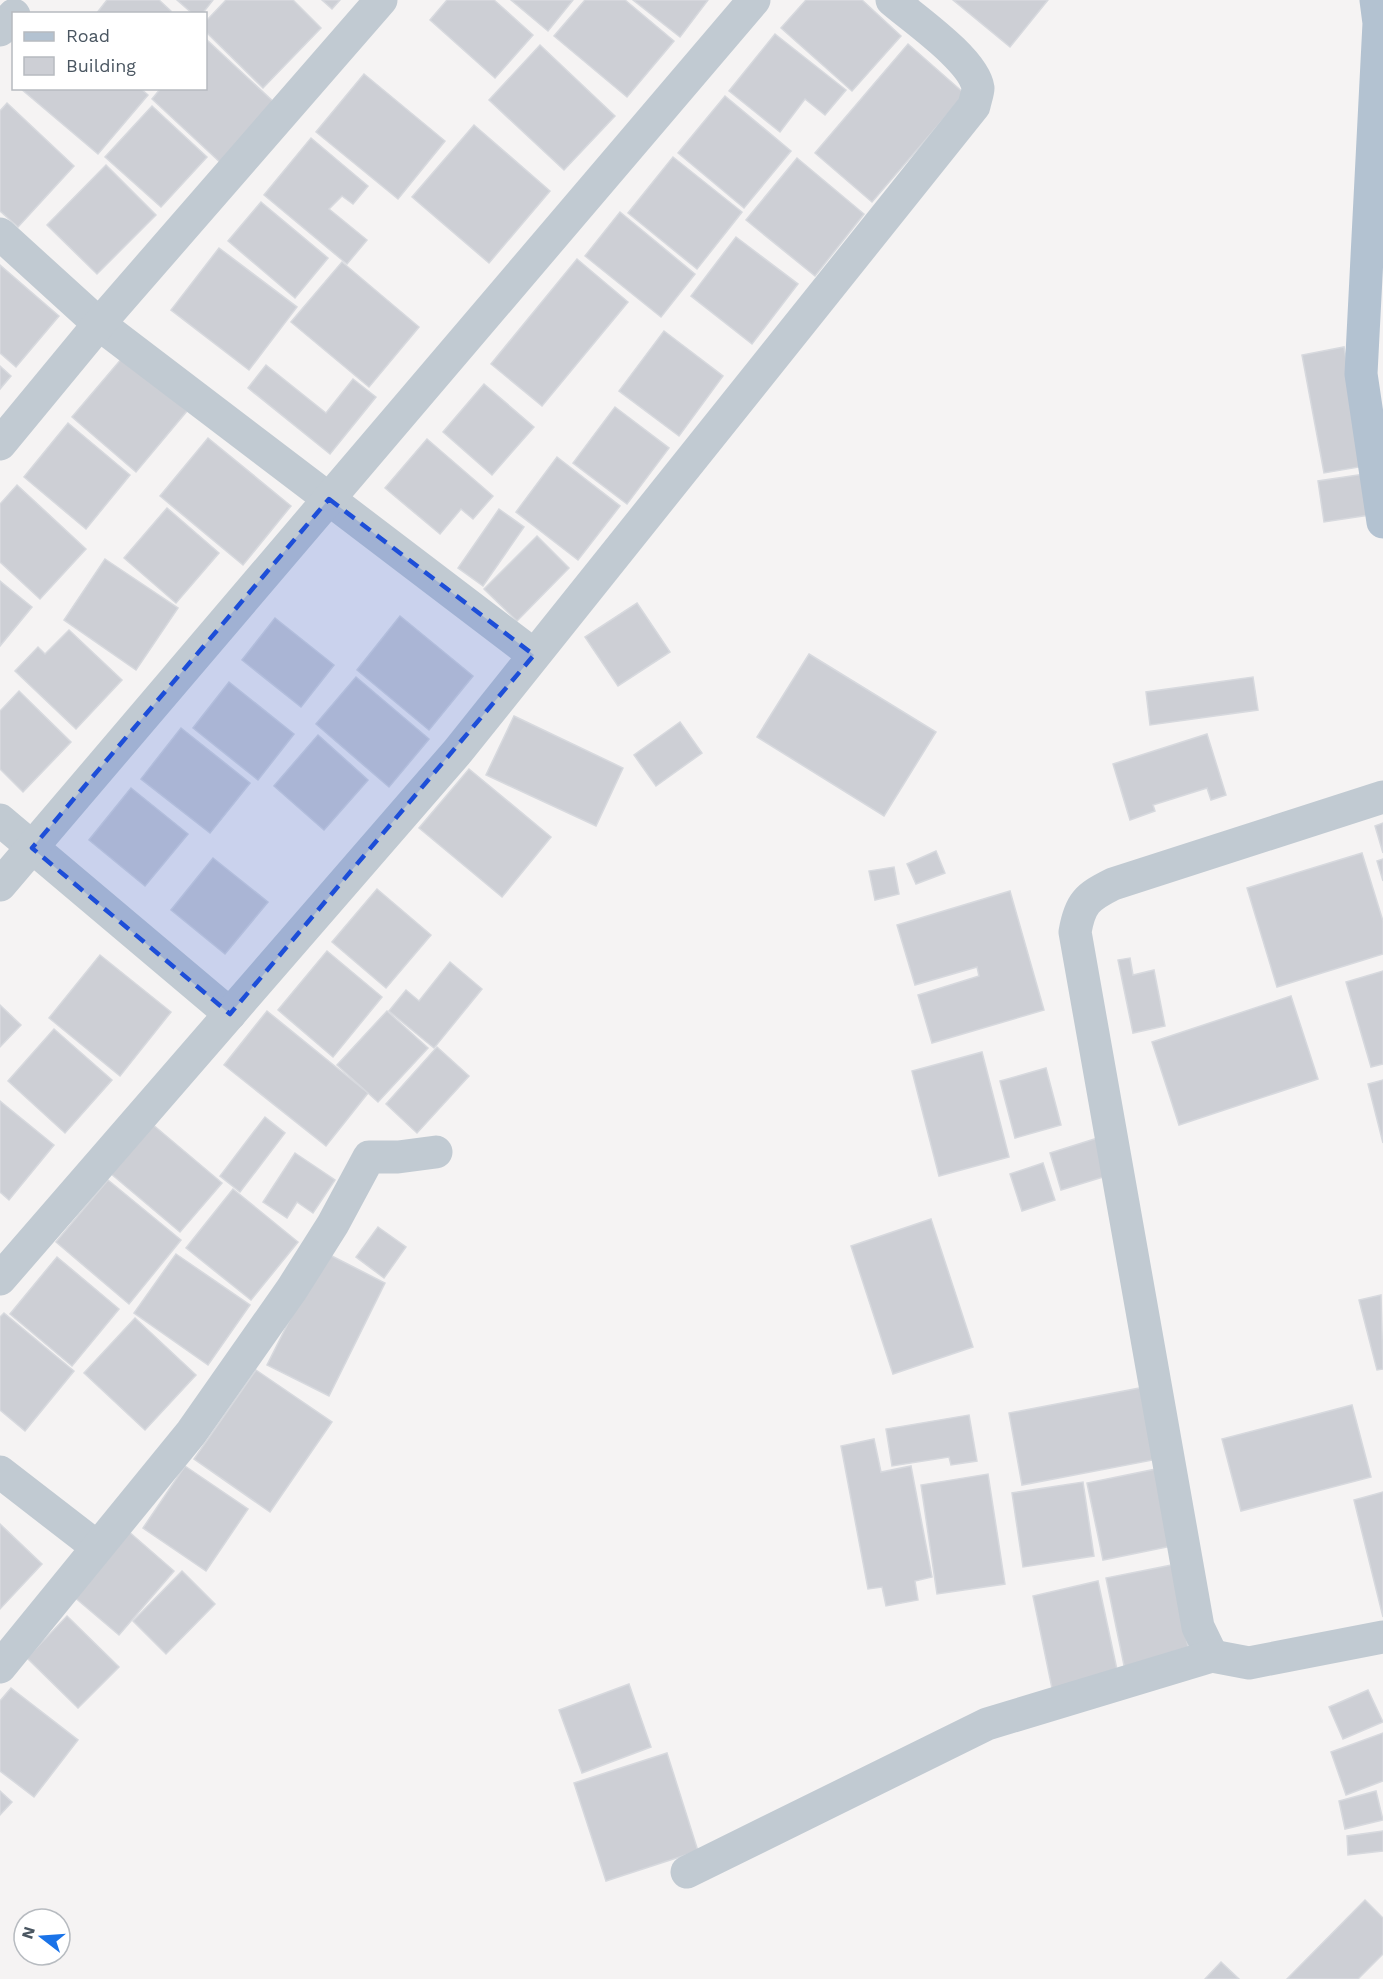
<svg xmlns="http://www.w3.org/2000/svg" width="1383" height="1979" viewBox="0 0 1383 1979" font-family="'Work Sans',sans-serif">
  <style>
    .building { fill: #cdcfd5; stroke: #d7d9de; stroke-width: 1.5 }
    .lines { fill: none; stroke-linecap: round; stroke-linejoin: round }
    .minor { stroke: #c1cad2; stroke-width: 33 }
    .major { stroke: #b3c2d1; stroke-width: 33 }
    .marked { fill: #1d4ed8; fill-opacity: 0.2; stroke: #1d4ed8; stroke-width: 4.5; stroke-dasharray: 12 8; stroke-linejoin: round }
  </style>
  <rect width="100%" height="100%" fill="#f5f3f3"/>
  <!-- building -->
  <g class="building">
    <polygon points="107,0 159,0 171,11 169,14 96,14"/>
    <polygon points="177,0 213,0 202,14 193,14"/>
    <polygon points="226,0 293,0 321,28 263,88 206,32 206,21"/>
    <polygon points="322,0 340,0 332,9"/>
    <polygon points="447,0 494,0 533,35 495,78 430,20"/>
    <polygon points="511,0 573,0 548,31"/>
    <polygon points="585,0 625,0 674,41 627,97 554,36"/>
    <polygon points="633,0 708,0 680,37"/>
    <polygon points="806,0 862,0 901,36 852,91 781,28"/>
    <polygon points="953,0 1048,0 1010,47"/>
    <polygon points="775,34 846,90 825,115 805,99 780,132 729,91"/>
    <polygon points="206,39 277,105 223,165 152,99 161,88 206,88"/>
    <polygon points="908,44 965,94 872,202 815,153"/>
    <polygon points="540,45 615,116 564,170 489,100"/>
    <polygon points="364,74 445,141 398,199 316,132"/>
    <polygon points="20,88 140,88 148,95 98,154"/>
    <polygon points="725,96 791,151 744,208 678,153"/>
    <polygon points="7,103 74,166 18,227 0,211 0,111"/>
    <polygon points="152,106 207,157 161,207 105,157"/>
    <polygon points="474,125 550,191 489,263 412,197"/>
    <polygon points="311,138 368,186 353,204 342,196 329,209 367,240 347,264 264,195"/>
    <polygon points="673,157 742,212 697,269 628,213"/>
    <polygon points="797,158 864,214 815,276 746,220"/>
    <polygon points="106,165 156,215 97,274 47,225"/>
    <polygon points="261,202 328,258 295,298 228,241"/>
    <polygon points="620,212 695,274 661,317 585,256"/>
    <polygon points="736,237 798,284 752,344 691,296"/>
    <polygon points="219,248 297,307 249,370 171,310"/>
    <polygon points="577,259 628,302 542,406 491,364"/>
    <polygon points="342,262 419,327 369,387 291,322"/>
    <polygon points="0,265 59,316 16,367 0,353"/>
    <polygon points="664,331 723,376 679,436 619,391"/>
    <polygon points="1344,347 1365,466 1324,473 1302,355"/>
    <polygon points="123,357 187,411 136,472 72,417"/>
    <polygon points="266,365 326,413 353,379 376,397 330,454 248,388"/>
    <polygon points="0,366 11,376 0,389"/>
    <polygon points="484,384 534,427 492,475 443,432"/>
    <polygon points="615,407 669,448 627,504 573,463"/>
    <polygon points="68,423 130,475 86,529 24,477"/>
    <polygon points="208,438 291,506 243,565 160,496"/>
    <polygon points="427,439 493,496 473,519 461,509 440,534 385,488"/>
    <polygon points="557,457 620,506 578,560 516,512"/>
    <polygon points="1371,473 1376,514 1324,522 1318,481"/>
    <polygon points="17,485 86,549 40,599 0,562 0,504"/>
    <polygon points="167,508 219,553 176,603 124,558"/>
    <polygon points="499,509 524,527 483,586 458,568"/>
    <polygon points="537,536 569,568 517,621 484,589"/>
    <polygon points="105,559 178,608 136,670 64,620"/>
    <polygon points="0,581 32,607 0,646"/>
    <polygon points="637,603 670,652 618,686 585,637"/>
    <polygon points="400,616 473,676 429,730 357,670"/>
    <polygon points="275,618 334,665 301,707 242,660"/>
    <polygon points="69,630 122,680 76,729 15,671 38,647 45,654"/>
    <polygon points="809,654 936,732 884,816 757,737"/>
    <polygon points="356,677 429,739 389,787 316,724"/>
    <polygon points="1253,677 1258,710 1150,725 1146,692"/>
    <polygon points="229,682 294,734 258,780 193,728"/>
    <polygon points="19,691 71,742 23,792 0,769 0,711"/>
    <polygon points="514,716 623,768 596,826 486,775"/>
    <polygon points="680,722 702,753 656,786 634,755"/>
    <polygon points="181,728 250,783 210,833 141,779"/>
    <polygon points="1207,734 1226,795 1211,800 1207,788 1153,805 1155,811 1130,820 1113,764"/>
    <polygon points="318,735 368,780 324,830 274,786"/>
    <polygon points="469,769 551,837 502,897 419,828"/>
    <polygon points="131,788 188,834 145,886 89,840"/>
    <polygon points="1383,823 1383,853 1375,826"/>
    <polygon points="936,851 945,873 916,884 907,864"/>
    <polygon points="1362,853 1383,921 1383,954 1277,987 1247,888"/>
    <polygon points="213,858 268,902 225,954 171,910"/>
    <polygon points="1383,859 1383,881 1377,861"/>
    <polygon points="894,867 899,894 875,900 869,871"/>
    <polygon points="377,889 431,935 386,988 332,942"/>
    <polygon points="1010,891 1044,1010 932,1043 918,995 979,976 977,967 915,985 897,925"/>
    <polygon points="327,951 382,997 333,1057 278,1010"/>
    <polygon points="100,955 171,1012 120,1076 49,1018"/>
    <polygon points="1130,958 1133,975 1154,970 1165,1026 1133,1033 1118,960"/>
    <polygon points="450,962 482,989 434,1048 389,1011 406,990 419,1001"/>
    <polygon points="1383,971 1383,1064 1371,1067 1346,982"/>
    <polygon points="1291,996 1318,1079 1179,1125 1152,1042"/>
    <polygon points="0,1005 21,1025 0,1047"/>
    <polygon points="267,1011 368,1093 326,1146 224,1065"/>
    <polygon points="387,1011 428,1048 378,1102 337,1065"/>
    <polygon points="54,1029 112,1080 65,1133 8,1081"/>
    <polygon points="437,1047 469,1076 417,1133 386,1104"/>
    <polygon points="982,1052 1009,1157 939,1176 912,1071"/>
    <polygon points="1046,1068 1061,1125 1015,1138 1000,1081"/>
    <polygon points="1383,1080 1383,1143 1368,1084"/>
    <polygon points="0,1101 54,1145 9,1200 0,1192"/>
    <polygon points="265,1117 285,1133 240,1192 220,1176"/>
    <polygon points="152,1124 222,1183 180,1232 110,1173"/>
    <polygon points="1104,1136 1116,1173 1061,1190 1050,1153"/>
    <polygon points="295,1153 335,1180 313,1213 297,1202 287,1218 263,1202"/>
    <polygon points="1043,1163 1055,1200 1022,1211 1010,1174"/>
    <polygon points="108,1180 181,1240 129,1304 56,1242"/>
    <polygon points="233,1189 298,1242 251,1300 186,1248"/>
    <polygon points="931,1219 973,1347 893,1374 851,1246"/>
    <polygon points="378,1227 406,1247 384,1278 356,1257"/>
    <polygon points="324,1252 385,1283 329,1396 267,1365"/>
    <polygon points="176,1254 250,1305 208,1365 134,1313"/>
    <polygon points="57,1257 119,1309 72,1366 10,1314"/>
    <polygon points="1381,1295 1383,1369 1377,1370 1359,1300"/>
    <polygon points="4,1313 74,1371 25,1431 0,1410 0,1317"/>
    <polygon points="135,1318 196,1375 145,1430 84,1373"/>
    <polygon points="256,1370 332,1422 270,1512 194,1459"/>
    <polygon points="1145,1387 1158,1459 1022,1485 1009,1413"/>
    <polygon points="1352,1405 1371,1477 1241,1511 1222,1439"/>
    <polygon points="969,1415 977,1461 951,1465 949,1457 892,1466 886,1429"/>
    <polygon points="874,1439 881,1472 911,1466 932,1577 915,1581 918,1600 886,1606 882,1587 868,1589 841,1446"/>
    <polygon points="185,1466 248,1509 206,1571 143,1528"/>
    <polygon points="1161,1468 1177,1545 1103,1560 1087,1483"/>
    <polygon points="988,1474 1005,1584 937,1594 921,1485"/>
    <polygon points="1083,1482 1094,1556 1023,1567 1012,1493"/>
    <polygon points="1383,1492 1383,1617 1354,1500"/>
    <polygon points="0,1524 42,1564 0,1609"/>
    <polygon points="128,1531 174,1571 119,1635 73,1596"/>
    <polygon points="1172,1565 1191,1662 1126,1675 1106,1578"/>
    <polygon points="182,1571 215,1604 166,1654 133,1621"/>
    <polygon points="1098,1581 1119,1679 1053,1693 1033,1596"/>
    <polygon points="67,1616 119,1667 78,1708 27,1658"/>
    <polygon points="629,1684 651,1747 582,1773 559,1710"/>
    <polygon points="11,1688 78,1740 34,1797 0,1771 0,1701"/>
    <polygon points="1368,1690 1383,1722 1343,1739 1329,1707"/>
    <polygon points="1383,1733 1383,1781 1346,1795 1331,1752"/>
    <polygon points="667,1753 698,1851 606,1881 574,1783"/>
    <polygon points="0,1791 12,1802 0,1815"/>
    <polygon points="1376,1791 1383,1820 1345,1829 1339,1801"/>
    <polygon points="1383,1831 1383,1851 1348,1855 1347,1836"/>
    <polygon points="1365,1900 1383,1918 1383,1954 1358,1979 1287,1979"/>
    <polygon points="1221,1962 1239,1979 1205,1979"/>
  </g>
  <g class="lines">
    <!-- minor -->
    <g class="minor">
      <polyline points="0,30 14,15"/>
      <polyline points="0,234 99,324 534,655"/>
      <polyline points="0,444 99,324 381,0"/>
      <polyline points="0,820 230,1014"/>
      <polyline points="0,885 754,0"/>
      <path d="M0,1279L458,751L974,106C975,100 978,93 978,88C974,60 914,19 892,0"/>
      <polyline points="0,1472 97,1547"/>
      <path d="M1212,1656L1198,1627L1075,932C1080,903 1087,897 1113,884L1383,797"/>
      <polyline points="0,1667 191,1433 292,1289 333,1224 369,1157 398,1157 436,1152"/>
      <polyline points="687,1872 987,1724 1212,1656 1249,1663 1383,1637"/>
    </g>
    <!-- major -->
    <polyline class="major" points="1376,0 1379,23 1361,374 1383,522"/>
  </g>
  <!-- marked area -->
  <path class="marked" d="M329,499L534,655L230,1014L32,848Z"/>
  <!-- legend -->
  <rect x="12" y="12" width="195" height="78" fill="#ffffff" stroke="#b7bbc0" stroke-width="1.5"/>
  <rect x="24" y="32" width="30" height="9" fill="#b3c2d1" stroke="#b7bbc0" stroke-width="1.5"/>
  <text x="66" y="42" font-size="18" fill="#4a5661">Road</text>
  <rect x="24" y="57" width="30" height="18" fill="#cdcfd5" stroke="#b7bbc0" stroke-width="1.5"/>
  <text x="66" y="72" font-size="18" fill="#4a5661">Building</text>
  <!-- north arrow -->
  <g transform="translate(42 1937) rotate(287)"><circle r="28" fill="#ffffff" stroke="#b7bbc0" stroke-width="1.5"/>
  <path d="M0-4.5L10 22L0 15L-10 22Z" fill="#1a73e8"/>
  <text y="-9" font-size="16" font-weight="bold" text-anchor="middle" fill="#4a5661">N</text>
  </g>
</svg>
